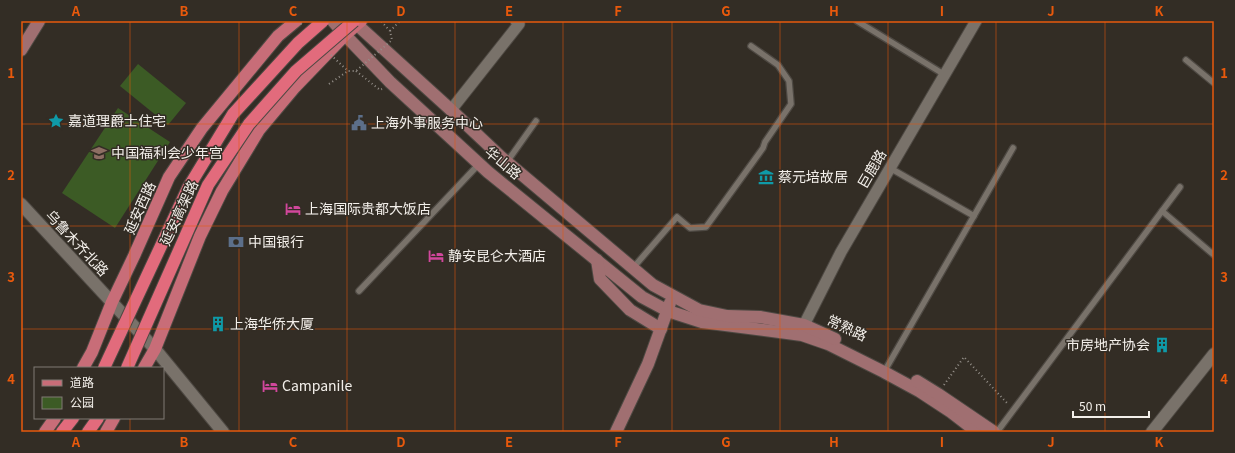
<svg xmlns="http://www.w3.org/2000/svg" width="1235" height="453" viewBox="0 0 1235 453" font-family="Georgia,'Noto Sans SC',serif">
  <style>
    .green { fill: #3c5b25 }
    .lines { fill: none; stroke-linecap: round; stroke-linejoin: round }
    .service-casing { stroke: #4e4943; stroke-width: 8 }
    .minor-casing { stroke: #4e4943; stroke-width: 13 }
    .tertiary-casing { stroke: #4e4943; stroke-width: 14 }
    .secondary-casing { stroke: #4e4943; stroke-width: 14 }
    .primary-casing { stroke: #4e4943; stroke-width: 14 }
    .trunk-casing { stroke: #4e4943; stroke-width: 14 }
    .path { stroke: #95908a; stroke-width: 2; stroke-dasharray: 1 3; stroke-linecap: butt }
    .service { stroke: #79726a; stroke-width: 5.5 }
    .minor { stroke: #79726a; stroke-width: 11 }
    .tertiary { stroke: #79726a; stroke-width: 12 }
    .secondary { stroke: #a06f71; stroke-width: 12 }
    .primary { stroke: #c86d78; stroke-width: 12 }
    .trunk { stroke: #e26b7c; stroke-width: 12 }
    .trunk-bridge-casing { stroke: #4e4943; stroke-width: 14; stroke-linecap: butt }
    .path-bridge { stroke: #95908a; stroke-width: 2; stroke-dasharray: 1 3; stroke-linecap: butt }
    .trunk-bridge { stroke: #e26b7c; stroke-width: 12 }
    .grid { fill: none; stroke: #e8590c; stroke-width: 1; stroke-opacity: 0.55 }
    .labels { text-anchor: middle; stroke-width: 3; stroke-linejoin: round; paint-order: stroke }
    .poi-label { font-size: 14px; fill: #f3efea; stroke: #332d25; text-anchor: start }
    .street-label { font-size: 14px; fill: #f3efea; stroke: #332d25 }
    .neatline { fill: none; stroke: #e8590c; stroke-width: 1.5 }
    .grid-label { font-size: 13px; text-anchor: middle; font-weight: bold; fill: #e8590c }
  </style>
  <rect width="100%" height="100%" fill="#332d25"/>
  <!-- green -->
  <g class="green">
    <polygon points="138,64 186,103 168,125 120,86"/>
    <polygon points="118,108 170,142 115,228 62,193"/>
  </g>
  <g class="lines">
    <defs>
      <g id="service">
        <polyline points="857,21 945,75"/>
        <polyline points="1186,60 1214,83"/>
        <polyline points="507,162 536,121"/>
        <polyline points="890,168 974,216"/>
        <polyline points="1162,211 1214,255"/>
        <polyline points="633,268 677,217 690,228 706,227 763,148 765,142 791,104 789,81 778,65 751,46"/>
        <polyline points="359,291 479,164"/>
        <polyline points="884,372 1013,148"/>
        <polyline points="997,432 1180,187"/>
      </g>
      <g id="minor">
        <polyline points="451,110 519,24 516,21"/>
        <polyline points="802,333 804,325 841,252 976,21"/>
      </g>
      <g id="tertiary">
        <polyline points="21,204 155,349 223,432"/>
        <polyline points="1152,432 1214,354"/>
      </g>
      <g id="secondary">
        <polyline points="333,21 345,35 390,82 488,172 642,297 668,311 702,322 802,335 828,344 884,372 919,391 951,412 977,432"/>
        <polyline points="353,21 451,110 501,157 653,285 699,310 727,316 760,317 804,325 835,339"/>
        <polyline points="21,50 39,21"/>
        <polyline points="597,260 600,279 630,310 661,329"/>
        <polyline points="917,381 938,394 994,432"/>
        <polyline points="616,432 648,364 670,303"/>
      </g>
      <g id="primary">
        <polyline points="83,368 92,352 112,302 134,256 169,177 202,128 278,36 296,21"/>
        <polyline points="144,368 155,349 200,236 222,191 259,130 295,87 345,35 361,21"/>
        <polyline points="45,432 55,418"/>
        <polyline points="106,432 114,418"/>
      </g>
      <g id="trunk">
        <polyline points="62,432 73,418"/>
        <polyline points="88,432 98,418"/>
      </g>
    </defs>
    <!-- service casing -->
    <use href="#service" class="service-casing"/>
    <!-- minor casing -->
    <use href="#minor" class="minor-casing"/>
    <!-- tertiary casing -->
    <use href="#tertiary" class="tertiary-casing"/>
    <!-- secondary casing -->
    <use href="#secondary" class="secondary-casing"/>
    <!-- primary casing -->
    <use href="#primary" class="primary-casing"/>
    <!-- trunk casing -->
    <use href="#trunk" class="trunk-casing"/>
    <!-- path -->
    <g class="path">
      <polyline points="390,31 400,21"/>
      <polyline points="356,71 380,90 382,89"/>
      <polyline points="329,84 348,71"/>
      <polyline points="944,385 964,357 1007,403 1008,405"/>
    </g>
    <!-- service -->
    <use href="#service" class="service"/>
    <!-- minor -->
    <use href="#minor" class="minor"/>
    <!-- tertiary -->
    <use href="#tertiary" class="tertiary"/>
    <!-- secondary -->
    <use href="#secondary" class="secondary"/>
    <!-- primary -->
    <use href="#primary" class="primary"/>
    <!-- trunk -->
    <use href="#trunk" class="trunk"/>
    <defs>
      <g id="trunk-bridge">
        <polyline points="104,368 188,188 233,114 298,43 323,21"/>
        <polyline points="127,368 208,185 249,124 296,71 354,21"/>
      </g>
    </defs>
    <!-- trunk-bridge casing -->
    <use href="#trunk-bridge" class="trunk-bridge-casing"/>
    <!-- path-bridge -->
    <g class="path-bridge">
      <polyline points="298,21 303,26"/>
      <polyline points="331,55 348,71 356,71 392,40 390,31 381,21"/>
    </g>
    <!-- trunk-bridge -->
    <use href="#trunk-bridge" class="trunk-bridge"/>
  </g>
  <!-- grid -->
  <path class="grid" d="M130,21V368M239,21V432M347,21V432M455,21V432M563,21V432M672,21V432M780,21V432M888,21V432M996,21V432M1105,21V432M21,124H1214M21,226H1214M21,329H1214M130,418V432"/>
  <!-- icons -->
  <defs>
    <symbol id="sight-bare" viewBox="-9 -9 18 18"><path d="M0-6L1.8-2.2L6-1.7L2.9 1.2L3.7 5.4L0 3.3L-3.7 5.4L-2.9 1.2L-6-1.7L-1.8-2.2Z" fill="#0f9aa8" stroke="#332d25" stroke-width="2.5" paint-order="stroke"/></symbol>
    <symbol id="civic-bare" viewBox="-9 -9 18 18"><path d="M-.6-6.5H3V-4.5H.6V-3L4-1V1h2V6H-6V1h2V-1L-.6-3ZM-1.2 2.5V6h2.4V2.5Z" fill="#5c6f8a" stroke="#332d25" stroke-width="2.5" paint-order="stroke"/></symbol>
    <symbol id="school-bare" viewBox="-9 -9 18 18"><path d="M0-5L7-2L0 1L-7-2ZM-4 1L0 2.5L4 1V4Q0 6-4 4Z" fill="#8d6e63" stroke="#332d25" stroke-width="2.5" paint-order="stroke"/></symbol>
    <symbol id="museum-bare" viewBox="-9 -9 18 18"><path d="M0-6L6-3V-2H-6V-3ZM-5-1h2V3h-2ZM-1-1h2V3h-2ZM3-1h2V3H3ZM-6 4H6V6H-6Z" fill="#0f9aa8" stroke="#332d25" stroke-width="2.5" paint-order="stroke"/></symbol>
    <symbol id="hotel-bare" viewBox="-9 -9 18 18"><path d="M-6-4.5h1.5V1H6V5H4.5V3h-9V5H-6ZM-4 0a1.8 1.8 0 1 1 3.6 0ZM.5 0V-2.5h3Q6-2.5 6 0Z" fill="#d1479c" stroke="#332d25" stroke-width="2.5" paint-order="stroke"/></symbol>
    <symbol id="bank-bare" viewBox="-9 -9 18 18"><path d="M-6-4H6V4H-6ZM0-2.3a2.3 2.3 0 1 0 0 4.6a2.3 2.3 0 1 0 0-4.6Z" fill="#5c6f8a" stroke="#332d25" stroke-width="2.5" paint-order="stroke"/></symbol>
    <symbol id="building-bare" viewBox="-9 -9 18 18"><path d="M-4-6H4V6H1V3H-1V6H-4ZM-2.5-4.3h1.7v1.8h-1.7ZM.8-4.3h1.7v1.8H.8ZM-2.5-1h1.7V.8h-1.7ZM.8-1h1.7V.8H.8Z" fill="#0f9aa8" stroke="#332d25" stroke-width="2.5" paint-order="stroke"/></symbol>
  </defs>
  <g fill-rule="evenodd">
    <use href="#sight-bare" x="45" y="110" width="22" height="22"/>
    <use href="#civic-bare" x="348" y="112" width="22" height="22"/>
    <use href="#school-bare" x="88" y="142" width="22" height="22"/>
    <use href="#museum-bare" x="755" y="166" width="22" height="22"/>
    <use href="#hotel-bare" x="282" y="198" width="22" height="22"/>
    <use href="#bank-bare" x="225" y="231" width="22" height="22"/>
    <use href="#hotel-bare" x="425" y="245" width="22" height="22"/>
    <use href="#building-bare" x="207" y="313" width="22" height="22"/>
    <use href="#building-bare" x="1151" y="334" width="22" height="22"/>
    <use href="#hotel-bare" x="259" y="375" width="22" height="22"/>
  </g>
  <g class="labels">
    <!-- poi labels -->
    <g class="poi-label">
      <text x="68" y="126">嘉道理爵士住宅</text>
      <text x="371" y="128">上海外事服务中心</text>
      <text x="111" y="158">中国福利会少年宫</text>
      <text x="778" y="182">蔡元培故居</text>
      <text x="305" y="214">上海国际贵都大饭店</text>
      <text x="248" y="247">中国银行</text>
      <text x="448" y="261">静安昆仑大酒店</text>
      <text x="230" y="329">上海华侨大厦</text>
      <text x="1150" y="350" text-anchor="end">市房地产协会</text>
      <text x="282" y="391">Campanile</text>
    </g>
    <!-- street labels -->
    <g class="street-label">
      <text transform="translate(503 163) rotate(40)" y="5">华山路</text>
      <text transform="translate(872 169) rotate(-60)" y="5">巨鹿路</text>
      <text transform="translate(140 208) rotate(-66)" y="5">延安西路</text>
      <text transform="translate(179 213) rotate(-65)" y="5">延安高架路</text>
      <text transform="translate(77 243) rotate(47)" y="5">乌鲁木齐北路</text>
      <text transform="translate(847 328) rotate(25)" y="5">常熟路</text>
    </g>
  </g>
  <!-- border -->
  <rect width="1235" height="453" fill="none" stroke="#332d25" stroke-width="44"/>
  <!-- legend -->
  <rect x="34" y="367" width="130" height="52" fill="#332d25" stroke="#807b74"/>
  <rect x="42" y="380" width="20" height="6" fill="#c86d78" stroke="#807b74"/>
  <text x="70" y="387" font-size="12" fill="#f3efea">道路</text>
  <rect x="42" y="397" width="20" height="12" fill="#3c5b25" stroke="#807b74"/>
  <text x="70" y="407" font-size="12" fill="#f3efea">公园</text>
  <!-- scale -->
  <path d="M1073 411v6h76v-6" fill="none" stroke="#f3efea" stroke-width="2"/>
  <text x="1079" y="411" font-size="12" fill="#f3efea" stroke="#332d25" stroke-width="3" paint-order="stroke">50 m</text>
  <rect x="22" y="22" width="1191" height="409" class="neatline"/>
  <g class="grid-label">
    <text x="76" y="16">A</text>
    <text x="184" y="16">B</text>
    <text x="293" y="16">C</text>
    <text x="401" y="16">D</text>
    <text x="509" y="16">E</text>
    <text x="618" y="16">F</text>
    <text x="726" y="16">G</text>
    <text x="834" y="16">H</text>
    <text x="942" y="16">I</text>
    <text x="1051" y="16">J</text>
    <text x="1159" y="16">K</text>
    <text x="11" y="78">1</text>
    <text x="1224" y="78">1</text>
    <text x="11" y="180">2</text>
    <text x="1224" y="180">2</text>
    <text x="11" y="282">3</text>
    <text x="1224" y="282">3</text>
    <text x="11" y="384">4</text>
    <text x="1224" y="384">4</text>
    <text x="76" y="447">A</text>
    <text x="184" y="447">B</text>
    <text x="293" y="447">C</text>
    <text x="401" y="447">D</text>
    <text x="509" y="447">E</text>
    <text x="618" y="447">F</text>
    <text x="726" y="447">G</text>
    <text x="834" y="447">H</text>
    <text x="942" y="447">I</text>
    <text x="1051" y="447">J</text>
    <text x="1159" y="447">K</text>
  </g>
</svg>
